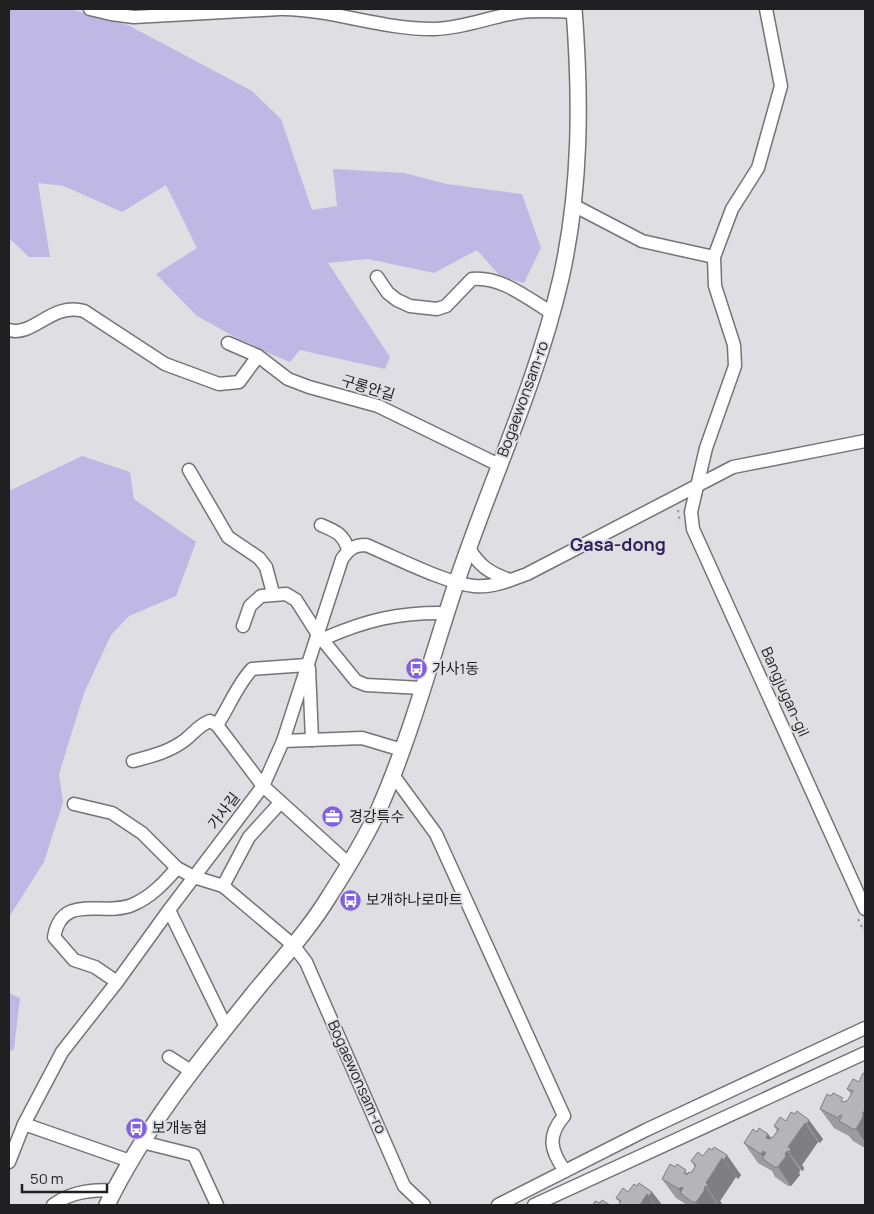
<svg xmlns="http://www.w3.org/2000/svg" width="874" height="1214" viewBox="0 0 874 1214" font-family="Manrope,'Noto Sans KR',sans-serif">
  <style>
    .green { fill: #bfb8e5 }
    .lines { fill: none; stroke-linecap: round; stroke-linejoin: round }
    .minor-casing { stroke: #747478; stroke-width: 15 }
    .major-casing { stroke: #747478; stroke-width: 18 }
    .path { stroke: #97969a; stroke-width: 2; stroke-dasharray: 2.5 4; stroke-linecap: butt }
    .minor { stroke: #fff; stroke-width: 12 }
    .major { stroke: #fff; stroke-width: 15 }
    .wall { fill: #9c9c9f }
    .shaded-wall { fill: #7f7f82 }
    .building { fill: #b5b5b9; stroke: #7f7f82 }
    .labels { text-anchor: middle; stroke-width: 4; stroke-linejoin: round; paint-order: stroke }
    .street-label { font-size: 15px; fill: #201f21; stroke: #dfdee3 }
    .poi-label { font-size: 15px; fill: #201f21; stroke: #dfdee3; text-anchor: start }
    .quarter-label { font-size: 18px; font-weight: bold; fill: #31215b; stroke: #dfdee3 }
  </style>
  <rect width="100%" height="100%" fill="#dfdee3"/>
  <!-- green -->
  <g class="green">
    <polygon points="9,9 70,9 128,25 252,91 281,119 312,210 337,206 333,169 404,173 447,184 522,194 541,248 524,283 501,277 477,250 434,273 368,259 328,263 390,357 385,369 300,350 290,362 251,346 197,316 156,274 197,248 166,185 122,212 64,186 38,183 50,257 29,257 9,238"/>
    <polygon points="82,456 130,472 134,499 196,542 176,596 129,616 111,635 84,693 59,774 63,802 44,862 9,917 9,491"/>
    <polygon points="9,993 20,998 14,1049 9,1052"/>
  </g>
  <g class="lines">
    <defs>
      <g id="minor">
        <polyline points="90,9 111,14 134,17 280,9"/>
        <path d="M284,9C335,10 385,30 435,29C465,28 492,16 521,12C539,10 556,11 574,12"/>
        <polyline points="766,9 781,86 758,168 732,209 714,257 715,286 734,345 735,366 706,448 691,512 693,529 865,909"/>
        <polyline points="573,205 642,241 714,257"/>
        <path d="M377,277L388,293L397,300L410,306L437,309L446,306L472,279C501,276 527,298 552,313"/>
        <path d="M9,330C34,337 51,302 84,311L165,364L219,384L239,382L258,356"/>
        <polyline points="228,343 258,356 288,379 309,387 378,406 499,465"/>
        <polyline points="189,470 228,537 259,558 266,567 273,593"/>
        <path d="M321,525C335,531 344,534 348,550"/>
        <path d="M469,548C479,566 490,573 510,580"/>
        <polyline points="243,626 250,606 261,596 286,594 296,600 317,633 356,681 366,685 422,688"/>
        <path d="M323,639C366,620 399,612 447,613"/>
        <polyline points="309,668 312,740"/>
        <path d="M217,725C229,707 237,685 252,669L307,665"/>
        <polyline points="283,741 362,738 402,750"/>
        <path d="M133,761C152,756 169,752 185,740C194,733 199,725 210,721L217,725L263,786L349,864"/>
        <path d="M393,775L436,834L564,1116C547,1136 550,1150 565,1171"/>
        <polyline points="74,804 112,813 142,833 177,868 194,877 223,886 293,945 306,962 404,1186 424,1205"/>
        <polyline points="223,886 249,837 280,803"/>
        <polyline points="169,910 226,1027"/>
        <path d="M117,982L95,967L74,960L54,937C62,892 103,917 132,905C151,897 164,883 177,868"/>
        <polyline points="169,1057 191,1071"/>
        <polyline points="24,1124 130,1161"/>
        <polyline points="142,1142 194,1155 217,1205"/>
        <path d="M9,1162L24,1124L62,1052L117,982L169,910L263,786L283,741L342,559C349,549 354,545 366,545C395,557 445,583 474,586C492,588 511,580 527,574L733,467L865,441"/>
        <path d="M53,1205C72,1191 92,1190 115,1190"/>
        <polyline points="498,1205 646,1130 865,1028"/>
        <polyline points="534,1205 865,1053"/>
      </g>
      <path id="major" d="M107,1205C145,1127 199,1061 253,994C279,962 309,930 330,895C348,867 365,839 379,809C411,736 431,659 456,584C490,482 537,383 561,278C581,189 581,99 574,9"/>
    </defs>
    <!-- minor casing -->
    <use href="#minor" class="minor-casing"/>
    <!-- major casing -->
    <use href="#major" class="major-casing"/>
    <!-- path -->
    <g class="path">
      <polyline points="678,510 680,523"/>
      <polyline points="858,919 864,931"/>
    </g>
    <!-- minor -->
    <use href="#minor" class="minor"/>
    <!-- major -->
    <use href="#major" class="major"/>
  </g>
  <!-- wall -->
  <g class="wall">
    <polygon points="865,1074 865,1148 853,1141 849,1136 834,1128 820,1109 846,1101 848,1100 851,1094 847,1089 859,1082"/>
    <polygon points="797,1111 823,1139 820,1143 818,1142 802,1165 804,1168 803,1171 800,1170 799,1173 800,1175 791,1186 788,1186 775,1177 772,1171 758,1163 744,1143 757,1132 768,1134 771,1138 773,1137 777,1131 774,1126 786,1121 795,1114"/>
    <polygon points="714,1147 741,1175 738,1179 736,1177 720,1201 722,1204 721,1205 687,1205 676,1198 662,1179 675,1167 688,1173 691,1173 695,1167 691,1161 703,1156 712,1150"/>
    <polygon points="637,1186 652,1192 662,1205 618,1205 620,1203 616,1198 628,1192"/>
  </g>
  <!-- shaded-wall -->
  <g class="shaded-wall">
    <polygon points="863,1112 865,1115 865,1142 856,1129"/>
    <polygon points="809,1120 823,1139 820,1143 807,1124"/>
    <polygon points="805,1123 818,1142 802,1165 804,1168 803,1171 789,1152 788,1147"/>
    <polygon points="768,1134 782,1154 766,1138"/>
    <polygon points="763,1151 774,1166 765,1160 761,1154"/>
    <polygon points="787,1151 800,1170 799,1173 800,1175 791,1186 778,1167"/>
    <polygon points="727,1155 741,1175 738,1179 724,1160"/>
    <polygon points="722,1158 736,1177 720,1201 722,1204 721,1205 719,1205 707,1187 706,1183"/>
    <polygon points="705,1186 718,1205 698,1205 696,1202"/>
    <polygon points="681,1187 692,1202 683,1196 679,1189"/>
    <polygon points="652,1192 662,1205 656,1205 649,1196"/>
    <polygon points="647,1194 655,1205 640,1205"/>
  </g>
  <!-- building -->
  <g class="building">
    <polygon points="863,1073 865,1074 865,1106 864,1108 865,1109 865,1112 863,1112 863,1117 856,1129 853,1129 839,1121 842,1116 840,1115 838,1118 820,1109 827,1094 831,1096 833,1093 843,1098 841,1101 844,1102 848,1100 853,1091 847,1089 853,1079 859,1082"/>
    <polygon points="797,1111 809,1120 807,1124 805,1123 788,1147 791,1149 789,1152 787,1151 785,1154 786,1156 778,1167 774,1167 762,1158 766,1153 763,1151 761,1154 744,1143 753,1129 757,1132 759,1128 768,1134 766,1138 769,1139 773,1137 779,1129 774,1126 780,1117 786,1121 791,1112 795,1114"/>
    <polygon points="714,1147 727,1155 724,1160 722,1158 706,1183 708,1185 707,1187 705,1186 704,1191 696,1202 692,1202 680,1193 683,1188 681,1187 679,1189 662,1179 670,1164 675,1167 677,1164 686,1170 684,1173 687,1175 689,1172 691,1173 696,1165 691,1161 698,1152 703,1156 709,1148 712,1150"/>
    <polygon points="639,1183 652,1192 649,1196 647,1194 640,1205 618,1205 621,1201 616,1198 623,1188 628,1192 634,1184 637,1186"/>
    <polygon points="602,1200 610,1205 593,1205 595,1201 600,1203"/>
  </g>
  <!-- icons -->
  <defs>
    <symbol id="bus-disc" viewBox="-11 -11 22 22"><circle r="9.5" fill="#8161dc" stroke="#dfdee3"/><path d="M-5-6H5V4H4V6H2V4H-2V6H-4V4H-5ZM-3.5-4V0h7V-4ZM-3.5 1.2v1.5H-2V1.2ZM2 1.2v1.5H3.5V1.2Z" fill="#fff"/></symbol>
    <symbol id="office-disc" viewBox="-11 -11 22 22"><circle r="9.5" fill="#8161dc" stroke="#dfdee3"/><path d="M-6-3h4V-5.5h4V-3h4V5H-6ZM-1-4.5V-3h2v-1.5ZM-6 0V1H6V0Z" fill="#fff"/></symbol>
  </defs>
  <g fill-rule="evenodd">
    <use href="#bus-disc" x="404" y="656" width="25" height="25"/>
    <use href="#office-disc" x="320" y="804" width="25" height="25"/>
    <use href="#bus-disc" x="338" y="888" width="25" height="25"/>
    <use href="#bus-disc" x="124" y="1116" width="25" height="25"/>
  </g>
  <g class="labels">
    <!-- street labels -->
    <g class="street-label">
      <text transform="translate(368 388) rotate(17)" y="5">구롱안길</text>
      <text transform="translate(523 399) rotate(-70)" y="5">Bogaewonsam-ro</text>
      <text transform="translate(785 692) rotate(66)" y="5">Bangjugan-gil</text>
      <text transform="translate(224 811) rotate(-53)" y="5">가사길</text>
      <text transform="translate(357 1077) rotate(66)" y="5">Bogaewonsam-ro</text>
    </g>
    <!-- poi labels -->
    <g class="poi-label">
      <text x="432" y="674">가사1동</text>
      <text x="349" y="822">경강특수</text>
      <text x="366" y="905">보개하나로마트</text>
      <text x="152" y="1133">보개농협</text>
    </g>
    <!-- quarter labels -->
    <g class="quarter-label">
      <text x="618" y="551">Gasa-dong</text>
    </g>
  </g>
  <!-- border -->
  <rect width="874" height="1214" fill="none" stroke="#201f21" stroke-width="20"/>
  <!-- scale -->
  <path d="M22 1184v8h85v-8" fill="none" stroke="#201f21" stroke-width="2.5"/>
  <text x="30" y="1184" font-size="15" fill="#201f21" stroke="#dfdee3" stroke-width="4" paint-order="stroke">50 m</text>
</svg>
